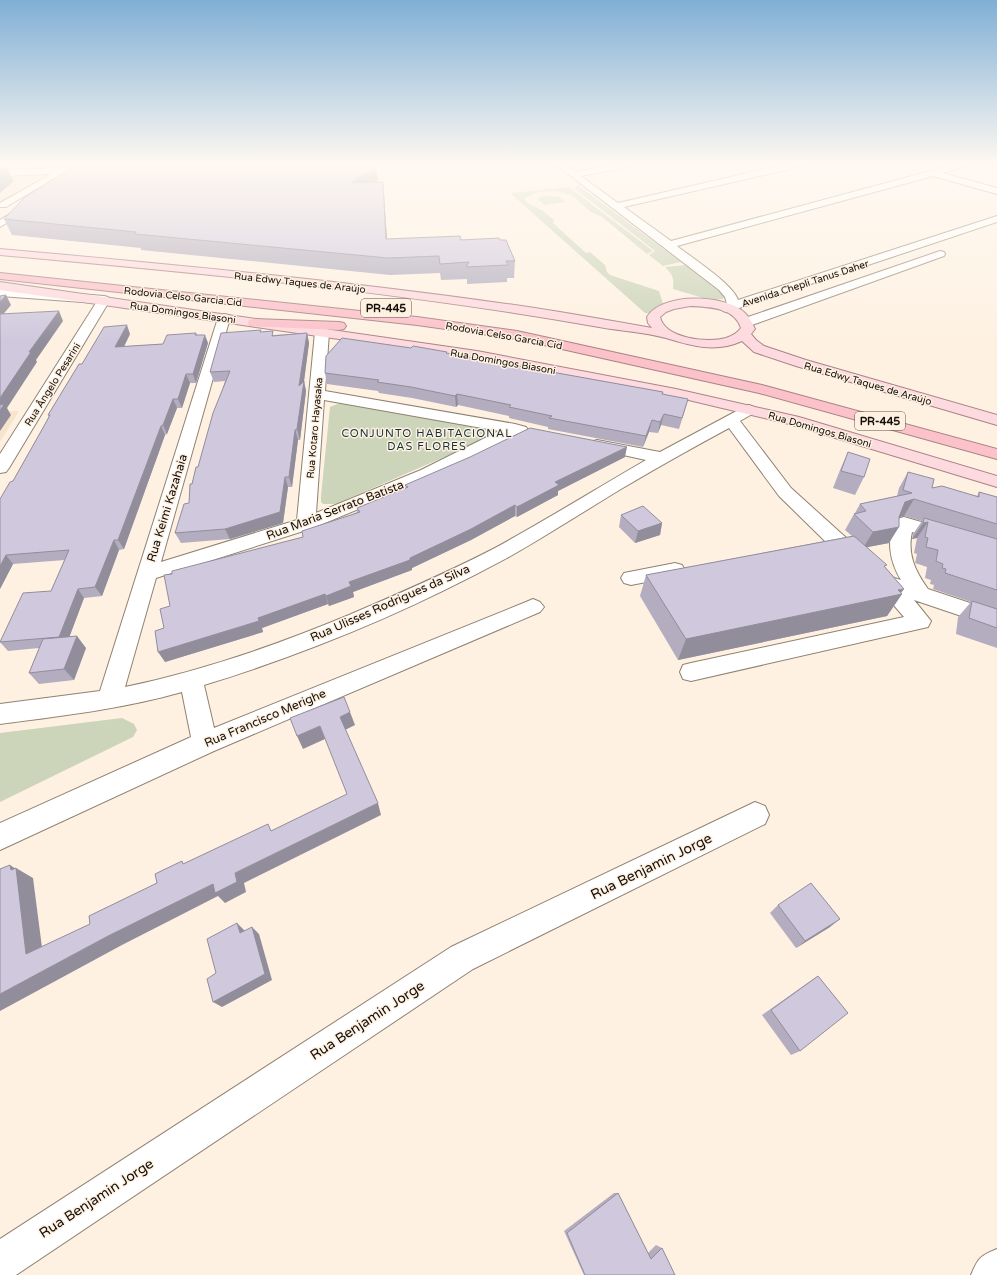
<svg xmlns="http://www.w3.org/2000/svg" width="997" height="1275" viewBox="0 0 997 1275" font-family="'Varela Round',sans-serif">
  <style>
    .built { fill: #f8e3cb }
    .green { fill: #ccd4b9 }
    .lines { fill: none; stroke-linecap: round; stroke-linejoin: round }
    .minor-casing { stroke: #908271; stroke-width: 2 }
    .major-casing { stroke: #aa8386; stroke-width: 2 }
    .highway-casing { stroke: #aa8386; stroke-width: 2 }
    .minor { fill: #fff; fill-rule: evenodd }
    .major { fill: #fddadf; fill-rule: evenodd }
    .highway { fill: #fbc2ca; fill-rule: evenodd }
    .wall { fill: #b3adbf }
    .shaded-wall { fill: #928d9b }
    .building { fill: #d0c9de; stroke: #928d9b }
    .labels { text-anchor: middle; stroke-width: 3; stroke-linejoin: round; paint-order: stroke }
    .far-street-label { font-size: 10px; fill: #130e08; stroke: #fef1e2 }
    .shield { fill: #fef1e2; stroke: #5a5249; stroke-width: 1 }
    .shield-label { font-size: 11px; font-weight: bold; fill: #130e08 }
    .far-neighbourhood-label { font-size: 11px; letter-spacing: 1px; fill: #12323a; stroke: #fef1e2 }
    .street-label { font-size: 12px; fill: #130e08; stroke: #fef1e2 }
    .near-street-label { font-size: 14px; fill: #130e08; stroke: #fef1e2 }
  </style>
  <rect width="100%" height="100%" fill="#fef1e2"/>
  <!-- built -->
  <g class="built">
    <polygon points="0,163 61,163 56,168 0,202"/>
    <polygon points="19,411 0,442 0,412"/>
  </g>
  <!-- green -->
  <g class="green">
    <polygon points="578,185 681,262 663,266 649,255 655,251 574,188"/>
    <path d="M569,187L653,251L647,254L601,216C588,214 582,201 570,195C559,190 534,189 525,199L527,203L543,211L554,220L553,223L586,253L590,252L605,265L607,272L610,275L659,291L666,313L659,315L645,313L510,193Z"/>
    <polygon points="544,196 559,197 566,202 545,205 537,199"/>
    <path d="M685,265L722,294L724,297L723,299L710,300L673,289C674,278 673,275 665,267Z"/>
    <polygon points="340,403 497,431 498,432 495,435 336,504 323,504 321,502 321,496 330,407"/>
    <polygon points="122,718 134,724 137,730 133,737 0,802 0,733"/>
  </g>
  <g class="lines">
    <defs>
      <g id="minor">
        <path d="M554,163H564L576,172L620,163H637L633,166L581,176L618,203L791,163H807L803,166L624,207L671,241L960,163H974L943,173L997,188V194L933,176L677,246C692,258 733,284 738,300L997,216V222L727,312L723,311L721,308L723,305L727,304L725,297L719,290Z"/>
        <polygon points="85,167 89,170 88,172 63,173 6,207 0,207 0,203 51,174 0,176 0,170"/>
        <polygon points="29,202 34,205 32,207 0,227 0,220"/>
        <polygon points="940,251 944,252 945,254 944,256 752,325 742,325 741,322 742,319"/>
        <polygon points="0,288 104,296 108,297 110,300 9,468 6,472 0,473 0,454 96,303 0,296"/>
        <path d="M224,314L229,315L230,318L161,562L297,520L315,332L317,329H327L329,332L325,391L515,424L526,427L528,430L526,433L517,434L433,478L313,528L156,578L125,687C202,671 277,645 349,615C398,594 447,573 495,548C546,520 596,489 646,460L591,448L589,445L591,442L597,440L660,452L744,407L749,405L754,407L757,410L754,413L740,421L791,488L843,535L894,578L901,580C890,562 885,538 897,519L904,517L997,544V558L912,532C907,554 915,571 928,589L997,612V628L914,600L931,621L928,627L691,681L683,679L680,672L683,665L691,663L904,617L879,588L829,545L779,496L729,428C692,448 656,468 621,489C583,512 546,536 507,558C411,610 309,653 204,685L214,728L526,602L533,599L540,602L544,607L540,612L214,751L0,850V823L191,737L182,692C122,709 61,716 0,724V704L100,691L218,318L219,315ZM324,400L499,431L421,470L316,513Z"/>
        <polygon points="675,563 682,565 685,570 682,575 631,585 624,583 621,578 624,573"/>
        <polygon points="755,802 765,806 769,815 765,824 473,969 16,1275 0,1275 0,1239 451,947"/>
        <path d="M997,1249V1275H971C978,1258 980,1256 997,1249Z"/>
      </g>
      <g id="major">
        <path d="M0,249C179,265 358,282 535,308C574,314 613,321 652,328L648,323L647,317C662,292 726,294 745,313C750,318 752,323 755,329L751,334L756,340L764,346L806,360L997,415V425L796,366L754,352L742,341C716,353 692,346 666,338C644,332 621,331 599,327C401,292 200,273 0,255ZM690,306C709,307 734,307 741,328C737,333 732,336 726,338C708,343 665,339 660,317L666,312L674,309Z"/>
        <polygon points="0,282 477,351 676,389 799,417 997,476 997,487 789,424 676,397 477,359 0,290"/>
      </g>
      <g id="highway">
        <polygon points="0,273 417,317 517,331 762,385 997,449 997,459 759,393 517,339 417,325 0,279"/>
        <polygon points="254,319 339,322 344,323 346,326 344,329 339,330 249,326 248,323 249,320"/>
      </g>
    </defs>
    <!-- minor casing -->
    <use href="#minor" class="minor-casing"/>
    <!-- major casing -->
    <use href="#major" class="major-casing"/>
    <!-- highway casing -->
    <use href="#highway" class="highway-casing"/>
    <!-- minor -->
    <use href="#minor" class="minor"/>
    <!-- major -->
    <use href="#major" class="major"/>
    <!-- highway -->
    <use href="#highway" class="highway"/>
  </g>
  <!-- wall -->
  <g class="wall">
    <polygon points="80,163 383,163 376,167 378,181 376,182 384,197 387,239 500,240 515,261 514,278 507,278 507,282 467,284 467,279 441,280 440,273 390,275 141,250 141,248 12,235 4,219"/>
    <polygon points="261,332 274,335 307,333 309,343 304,381 306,391 300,440 298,440 292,487 288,487 283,523 230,539 181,543 175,533 189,503 192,484 198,467 225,381 214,382 210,372"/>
    <polygon points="196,333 197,335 208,343 196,383 190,383 182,408 177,408 167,434 165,435 124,549 119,550 102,596 84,598 69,637 86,648 74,680 39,684 29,673 39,648 8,651 0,642 51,591 65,560 13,564 0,589 13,481 44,426 49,416 48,415 82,364 130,334 124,347 163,344"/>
    <polygon points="411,348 447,352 447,353 663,392 662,394 688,399 685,410 679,429 661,425 658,433 649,432 643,447 548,429 548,427 509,418 509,416 458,405 456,407 412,398 379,393 378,391 327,384 325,373"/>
    <polygon points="848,452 864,477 855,495 833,488 840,470"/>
    <polygon points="625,457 558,491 558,495 517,517 515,516 471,540 412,568 412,570 353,592 354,597 329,606 328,604 262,628 263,632 165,662 164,628 170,606 303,537 357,512 357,508 406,488 405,485"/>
    <polygon points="908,472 932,488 977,496 979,492 997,497 997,648 956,634 958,617 971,602 933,589 934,585 930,584 931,580 925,578 927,567 915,563 917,554 914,553 917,538 912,539 913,534 922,521 904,516 900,517 889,543 867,547 904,589 901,593 902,594 887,616 678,660 640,596 646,575 852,536 845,530 854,514 855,513 860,504 897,496 899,488"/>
    <polygon points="621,515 662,523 660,535 635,543 619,527"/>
    <polygon points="778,905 830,927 796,948 770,913"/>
    <polygon points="818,976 800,1051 791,1055 762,1015 809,982"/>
    <polygon points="614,1193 618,1193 648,1253 656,1245 662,1248 675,1275 584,1275 564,1231"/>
  </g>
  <!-- shaded-wall -->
  <g class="shaded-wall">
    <polygon points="358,163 383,163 376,167 378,181 353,197 351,183 355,164"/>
    <polygon points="6,165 14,181 0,193 0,169"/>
    <polygon points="383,182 384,197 388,255 386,239"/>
    <polygon points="6,295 11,305 0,318 0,302"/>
    <polygon points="59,311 63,321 36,360 37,362 7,408 11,415 0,431 0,398 29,352"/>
    <polygon points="127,325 130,334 119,356 115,347"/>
    <polygon points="307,333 309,343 304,381 306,391 300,440 297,429 299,386"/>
    <polygon points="205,335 208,343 196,383 193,374"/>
    <polygon points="186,374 190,383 182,408 178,399"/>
    <polygon points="457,394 458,405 456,407 455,396"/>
    <polygon points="173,399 177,408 167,434 163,425"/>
    <polygon points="664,414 661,425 658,433 660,422"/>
    <polygon points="652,420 649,432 643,447 646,436"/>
    <polygon points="161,426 165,435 124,549 118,540"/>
    <polygon points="295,430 298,440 292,487 289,477"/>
    <polygon points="627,447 625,457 558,491 558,495 517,517 517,507 555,482"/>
    <polygon points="285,477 288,487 283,523 230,539 225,529"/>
    <polygon points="914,499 904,516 896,518 905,502"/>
    <polygon points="515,505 515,516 471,540 412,568 412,570 353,592 354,597 329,606 326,596 349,582"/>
    <polygon points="928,522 917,538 912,539 923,523"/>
    <polygon points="662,523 660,535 635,543 638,531"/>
    <polygon points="899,527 889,543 863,548 873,532"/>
    <polygon points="114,540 119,550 102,596 95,587"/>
    <polygon points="6,555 13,564 0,589 0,566"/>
    <polygon points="78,589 84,598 66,646 59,637"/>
    <polygon points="904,589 900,594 902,594 887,616 678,660 686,639"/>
    <polygon points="325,594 328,604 262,628 263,632 165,662 158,652"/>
    <polygon points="77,636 86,648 74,680 64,669"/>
    <polygon points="350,712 355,725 345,730 340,717"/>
    <polygon points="320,726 325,739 303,749 297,736"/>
    <polygon points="378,803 381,815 244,883 246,892 225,903 218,896 122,945 0,1011 0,994 108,936 235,873"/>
    <polygon points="10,865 16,869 16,868 33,878 44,963 26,954"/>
    <polygon points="840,919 830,927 796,948 805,941"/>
    <polygon points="237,923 245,931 240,933"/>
    <polygon points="252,927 259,934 272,980 222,1007 213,1002"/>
  </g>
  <!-- building -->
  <g class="building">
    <polygon points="80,163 358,163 355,164 376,167 351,183 383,182 386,239 460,236 461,240 499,238 500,240 506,240 515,261 506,261 508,265 466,267 469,262 440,264 439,256 388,258 135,234 136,232 4,219 25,197"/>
    <polygon points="0,165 6,165 0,169"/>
    <polygon points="6,295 0,302 0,296"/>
    <polygon points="59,311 29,352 31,352 0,398 0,314"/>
    <polygon points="127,325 115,347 163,344 167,335 196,333 195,335 205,335 193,374 186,374 178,399 173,399 163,425 161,426 118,540 114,540 95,587 78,589 59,637 0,642 23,593 51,591 69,550 6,555 0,566 0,499 10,482 13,481 44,426 50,415 48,415 79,364 82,364 104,327"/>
    <polygon points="261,330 260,332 273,331 272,336 307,333 299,386 304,381 297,429 295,430 289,477 285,477 280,512 225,529 175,533 184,504 189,503 190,484 192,484 196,467 198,467 213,413 230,371 210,372 221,333"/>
    <polygon points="342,338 411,348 413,346 447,352 446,353 663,392 662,394 688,399 682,418 664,414 660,422 652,420 646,436 549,418 552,416 509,407 511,405 457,394 455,396 411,387 377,382 379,380 325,373 326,356"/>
    <polygon points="4,404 0,411 0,405"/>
    <polygon points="530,428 627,447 555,482 559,485 517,507 515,505 471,529 410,558 410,560 349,582 351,586 326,596 325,594 258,618 259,621 158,652 155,631 164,628 160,609 170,606 164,575 172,574 172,571 303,537 302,531 360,512 357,508 408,487 405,485 470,457"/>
    <polygon points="848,452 870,459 864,477 841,471"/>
    <polygon points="908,472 934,479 932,488 942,486 979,497 979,492 997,497 997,524 914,499 905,502 899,517 899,527 873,532 854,514 866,511 860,504 912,493 903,490"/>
    <polygon points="643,506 662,523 638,531 621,515"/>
    <polygon points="924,518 997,539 997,590 945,573 946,569 942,568 943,564 936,561 938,550 926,547 928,538 925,537 928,522 923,523"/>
    <polygon points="854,536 887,565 884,566 904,589 898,590 902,594 686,639 646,575"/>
    <polygon points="972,601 997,609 997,628 969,618"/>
    <polygon points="77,636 64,669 29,673 43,639"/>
    <polygon points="344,697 350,712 340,717 378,803 235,873 237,882 215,893 213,884 108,936 0,994 0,869 10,865 11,870 16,868 26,954 90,924 89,916 157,883 155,874 182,861 183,864 268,824 271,831 347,794 320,726 297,736 290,718"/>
    <polygon points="811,883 840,919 805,941 778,905"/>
    <polygon points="237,923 240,933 252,927 265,974 213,1002 207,979 216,973 207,939"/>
    <polygon points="818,976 848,1013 800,1051 771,1010"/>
    <polygon points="618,1193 651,1259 662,1248 675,1275 585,1275 567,1233"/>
  </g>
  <!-- sky -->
  <linearGradient id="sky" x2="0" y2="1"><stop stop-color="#80afd5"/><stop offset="0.48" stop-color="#fff9f2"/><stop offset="1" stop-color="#fff9f2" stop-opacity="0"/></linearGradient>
  <rect width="997" height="342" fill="url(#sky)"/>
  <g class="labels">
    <!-- far-street labels -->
    <g class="far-street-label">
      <text transform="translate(300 282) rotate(6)" y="4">Rua Edwy Taques de Araújo</text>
      <text transform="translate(805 283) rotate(-18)" y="4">Avenida Chepli Tanus Daher</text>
      <text transform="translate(183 296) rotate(6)" y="4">Rodovia Celso Garcia Cid</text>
      <text transform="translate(183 312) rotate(8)" y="4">Rua Domingos Biasoni</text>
      <text transform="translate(504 335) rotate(10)" y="4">Rodovia Celso Garcia Cid</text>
      <text transform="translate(503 361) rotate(10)" y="4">Rua Domingos Biasoni</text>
      <text transform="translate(868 383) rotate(16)" y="4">Rua Edwy Taques de Araújo</text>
      <text transform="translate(52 384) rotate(-58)" y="4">Rua Ângelo Pesarini</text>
      <text transform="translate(314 428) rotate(-85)" y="4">Rua Kotaro Hayasaka</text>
      <text transform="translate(820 429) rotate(16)" y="4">Rua Domingos Biasoni</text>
    </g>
    <!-- shield labels -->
    <g class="shield">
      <rect x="361" y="299" width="50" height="18" rx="3"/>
      <rect x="855" y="412" width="50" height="18" rx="3"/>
    </g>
    <g class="shield-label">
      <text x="386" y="312">PR-445</text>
      <text x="880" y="425">PR-445</text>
    </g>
    <!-- far-neighbourhood labels -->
    <g class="far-neighbourhood-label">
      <text x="427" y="437">CONJUNTO HABITACIONAL<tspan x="427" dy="13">DAS FLORES</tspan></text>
    </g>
    <!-- street labels -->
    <g class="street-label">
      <text transform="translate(167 508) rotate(-73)" y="4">Rua Keimi Kazahaia</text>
      <text transform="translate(335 510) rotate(-21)" y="4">Rua Maria Serrato Batista</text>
      <text transform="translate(390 603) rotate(-24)" y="4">Rua Ulisses Rodrigues da Silva</text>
      <text transform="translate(265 718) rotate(-23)" y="4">Rua Francisco Merighe</text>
    </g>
    <!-- near-street labels -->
    <g class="near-street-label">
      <text transform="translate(651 866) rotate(-26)" y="5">Rua Benjamin Jorge</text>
      <text transform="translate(367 1020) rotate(-33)" y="5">Rua Benjamin Jorge</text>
      <text transform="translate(96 1198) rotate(-33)" y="5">Rua Benjamin Jorge</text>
    </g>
  </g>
</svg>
